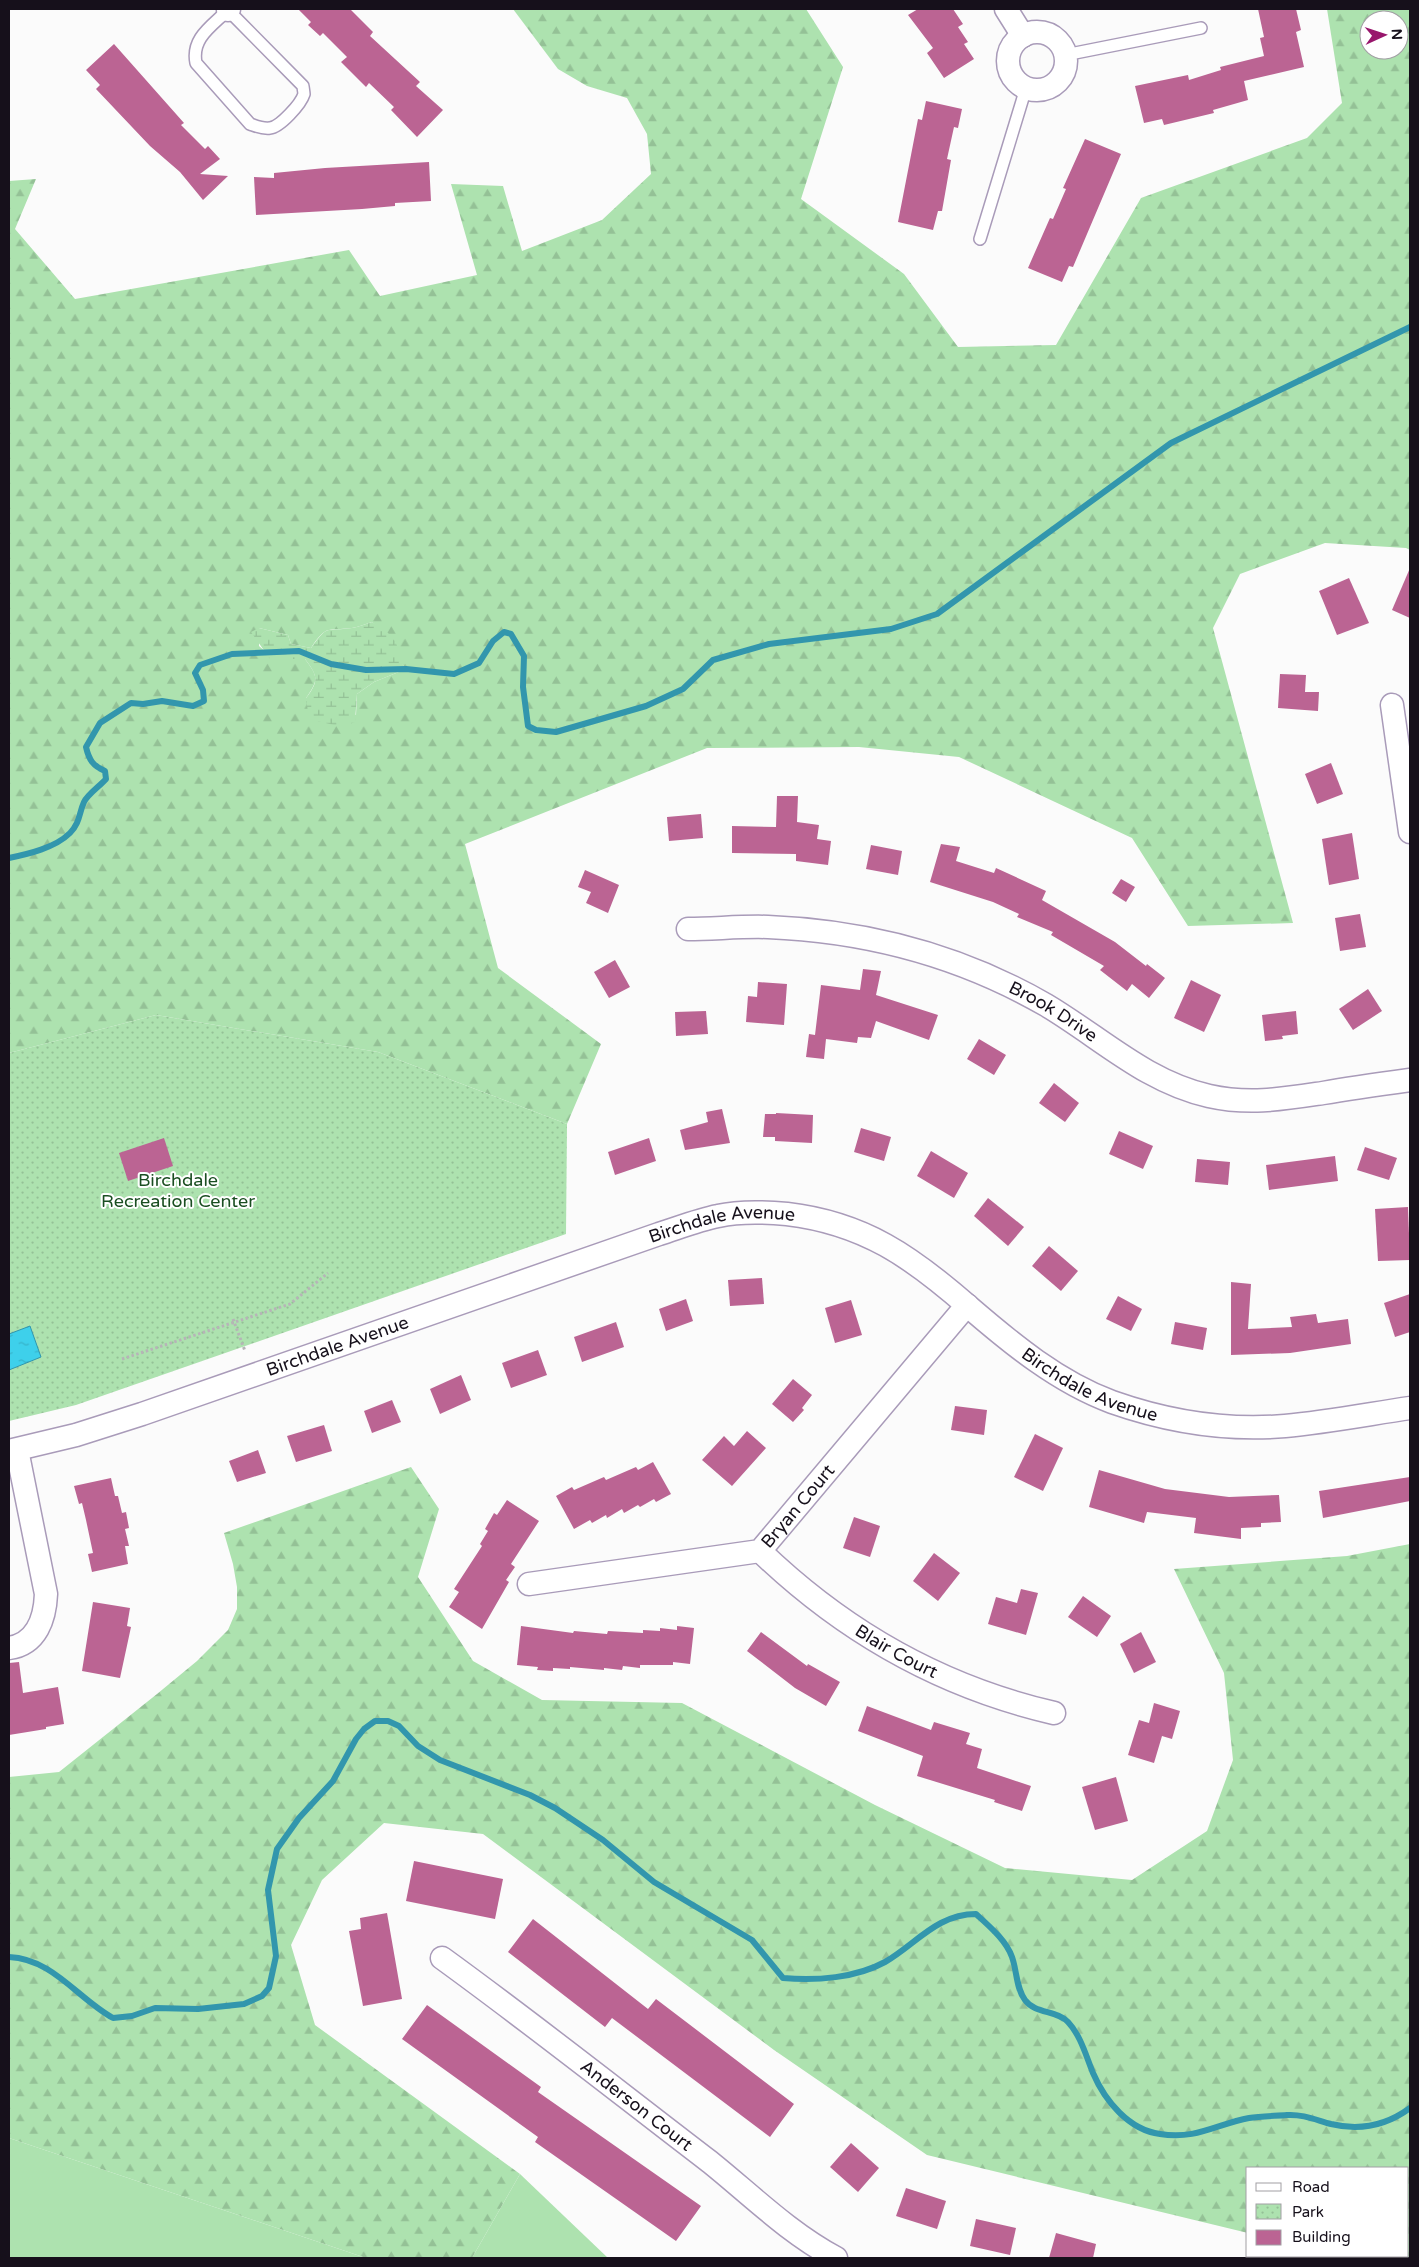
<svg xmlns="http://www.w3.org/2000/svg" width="1419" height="2267" viewBox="0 0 1419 2267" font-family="'Varela Round',sans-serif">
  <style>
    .grass { fill: #ade2af }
    .forest { fill: url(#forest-firs); fill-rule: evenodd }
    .wetland { fill: url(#wetland-marsh) }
    .park { fill: url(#park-dots) }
    .water { fill: url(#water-ripples); stroke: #3296ad }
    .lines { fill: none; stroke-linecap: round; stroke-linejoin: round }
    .stream { stroke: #3296ad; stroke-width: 6 }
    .building { fill: #bb6493 }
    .lane-casing { stroke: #a99bb9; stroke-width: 14 }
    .street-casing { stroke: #a99bb9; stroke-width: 25 }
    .path { stroke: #b6b4b7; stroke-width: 3; stroke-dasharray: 2.5 2.5; stroke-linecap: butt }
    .lane { stroke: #fff; stroke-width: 11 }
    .street { stroke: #fff; stroke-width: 22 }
    .labels { text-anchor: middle; stroke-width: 4; stroke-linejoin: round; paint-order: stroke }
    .street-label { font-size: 18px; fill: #16101b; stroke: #fff }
    .park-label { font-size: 18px; fill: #1a4e21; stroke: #fff }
  </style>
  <defs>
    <pattern id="forest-firs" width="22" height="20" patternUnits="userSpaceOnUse" patternTransform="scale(1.25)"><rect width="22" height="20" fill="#ade2af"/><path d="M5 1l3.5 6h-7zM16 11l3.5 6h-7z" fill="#94c196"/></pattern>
    <pattern id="wetland-marsh" width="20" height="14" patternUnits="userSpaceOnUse" patternTransform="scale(1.25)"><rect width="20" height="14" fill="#ade2af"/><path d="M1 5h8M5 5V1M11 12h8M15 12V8" fill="none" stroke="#94c196"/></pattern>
    <pattern id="park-dots" width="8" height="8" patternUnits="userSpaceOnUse" patternTransform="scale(1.25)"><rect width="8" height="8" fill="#ade2af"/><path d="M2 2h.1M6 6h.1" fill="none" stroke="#94c196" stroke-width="1.8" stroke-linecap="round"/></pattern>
    <pattern id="water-ripples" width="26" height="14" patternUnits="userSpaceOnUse" patternTransform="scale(1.25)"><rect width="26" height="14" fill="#3ed0eb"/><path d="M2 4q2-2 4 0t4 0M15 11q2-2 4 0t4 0" fill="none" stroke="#36b2c9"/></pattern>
  </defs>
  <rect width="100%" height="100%" fill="#fbfbfb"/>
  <!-- grass -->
  <g class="grass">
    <polygon points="9,2138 366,2258 9,2258"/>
    <polygon points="520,2174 608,2258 472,2258"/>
  </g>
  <!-- forest -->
  <g class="forest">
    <path d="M513,9H806L843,67L801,199L904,274L958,347L1056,345L1141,198L1307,138L1342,103L1327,9H1410V550L1406,548L1325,543L1240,574L1213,628L1293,923L1188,926L1132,838L959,757L859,747L707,748L465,844L498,968L601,1044L567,1124L378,1052L156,1015L9,1053V181L36,179L15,229L75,299L349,250L380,296L477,275L451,184L503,186L522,251L602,220L651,174L647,134L627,98L587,86L558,69ZM1369,20H1399V50H1369ZM372,622L395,642L398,659L406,669L374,682L357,694L356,715L306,698C319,680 318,676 305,659L266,652L259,646V628L288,635L291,644L311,648C327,624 327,631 352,628C358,627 365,624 372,622Z"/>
    <polygon points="411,1467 439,1509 418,1577 473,1661 542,1700 682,1703 875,1805 1005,1868 1132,1880 1207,1831 1233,1760 1224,1673 1174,1569 1347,1556 1410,1544 1410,2258 1366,2256 1408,2256 1408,2168 1248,2168 1248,2233 927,2155 774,2050 483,1834 384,1823 322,1880 291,1945 315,2025 520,2174 472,2258 366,2258 9,2138 9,1777 59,1772 157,1694 197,1661 228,1630 237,1609 237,1587 233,1564 224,1533"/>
  </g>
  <!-- wetland -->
  <path class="wetland" d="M372,622C380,627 392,634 396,643C400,654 398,659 406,669L374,682L357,694L355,722L342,727L309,719L306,698C319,681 318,676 305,659H270L251,632L259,628L288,635L291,644L311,648C329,623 325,632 352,628C358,627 365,624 372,622Z"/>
  <!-- park -->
  <polygon class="park" points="156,1015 378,1052 567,1124 566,1234 76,1405 9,1421 9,1053"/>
  <!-- water -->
  <polygon class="water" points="30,1326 41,1357 9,1370 9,1334"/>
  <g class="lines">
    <!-- stream -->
    <g class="stream">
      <path d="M9,858C28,854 55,848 70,833C80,823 79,813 84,802C88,794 100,786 106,779L105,771C93,766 89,760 86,747L100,723L131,703L143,704L162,701L193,706L204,701L203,690L195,673L200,665L232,654L299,651L331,664L366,670L406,669L454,674L479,663L493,641L504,632L511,634L524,656L523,687L528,726L536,730L556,732L646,706L683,689L713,660L769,644L891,629L937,614L1171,443L1410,327"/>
      <path d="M9,1957C53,1959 77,1998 113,2018L132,2016L155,2008L198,2009L244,2004L262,1996L269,1988L276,1956L268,1890L277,1849L299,1818L333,1781L356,1739L364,1729L375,1721H388L399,1726L418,1746L440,1760L530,1795L555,1808L603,1840L654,1882L752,1940L783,1978C816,1981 856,1978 885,1962C916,1944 937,1914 976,1914C989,1926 1006,1940 1012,1957C1017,1971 1016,1988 1025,2000C1035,2014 1057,2010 1068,2022C1081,2036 1086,2056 1093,2073C1105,2101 1129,2130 1160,2134C1196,2140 1217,2124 1249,2118C1261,2116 1275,2116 1287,2115C1303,2114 1316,2120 1331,2124C1360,2131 1387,2125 1410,2108"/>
    </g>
  </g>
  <!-- building -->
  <g class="building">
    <polygon points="298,9 350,9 373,32 370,36 420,82 416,86 443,110 417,137 391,110 394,107 369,83 366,87 341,62 347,57 323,33 320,36 308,25 311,22"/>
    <polygon points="918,9 953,9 963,24 958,27 968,42 964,44 974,59 944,78 927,53 933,48 908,15"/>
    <polygon points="1258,9 1296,9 1301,30 1296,32 1304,67 1244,81 1248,100 1213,110 1214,113 1164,125 1162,119 1144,123 1135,86 1188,75 1189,80 1221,70 1220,67 1264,56 1260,38 1264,37"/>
    <polygon points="114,44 184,123 181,125 205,149 208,146 220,159 200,174 228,176 203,200 180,172 150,146 96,89 100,85 86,70"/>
    <polygon points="926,101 962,109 958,128 954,127 947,159 951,160 942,211 938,211 933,230 898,222 918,119 922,120"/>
    <polygon points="1085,139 1121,154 1073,267 1069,266 1062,282 1028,268 1050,218 1053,219 1066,189 1063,188"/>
    <polygon points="429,162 431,201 395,203 395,206 362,209 256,215 254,177 274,178 274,173 325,168"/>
    <polygon points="1410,568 1410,618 1392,610"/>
    <polygon points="1349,578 1369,623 1337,635 1319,591"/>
    <polygon points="1280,674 1306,675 1305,692 1319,692 1318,711 1278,708"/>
    <polygon points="1331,763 1343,794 1317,804 1305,774"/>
    <polygon points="777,796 798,796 797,822 819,825 817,839 831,841 828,865 796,861 796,854 732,853 732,826 776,827"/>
    <polygon points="701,814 703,838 669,841 667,817"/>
    <polygon points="1352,833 1359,879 1329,885 1322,839"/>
    <polygon points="941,844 960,847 956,861 994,873 996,868 1046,891 1042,900 1115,942 1146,966 1147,964 1165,978 1149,998 1132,984 1127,991 1100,970 1104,966 1051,935 1053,932 1017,917 1019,914 993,902 930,882"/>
    <polygon points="871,845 902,851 898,875 866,869"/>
    <polygon points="585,870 619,885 608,913 586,903 591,892 578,887"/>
    <polygon points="1121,879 1135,887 1126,902 1112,893"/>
    <polygon points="1360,914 1366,947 1340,951 1335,918"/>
    <polygon points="615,960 630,987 609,998 594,972"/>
    <polygon points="863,969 881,971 876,995 938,1015 929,1040 876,1021 871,1038 858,1037 857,1043 826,1039 824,1059 806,1057 809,1034 815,1035 821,985 860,990"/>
    <polygon points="1191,980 1221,995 1204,1032 1174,1018"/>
    <polygon points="758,982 787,984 784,1025 746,1022 748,996 757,997"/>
    <polygon points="1368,989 1382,1011 1353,1030 1339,1009"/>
    <polygon points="706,1011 708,1034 676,1036 675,1012"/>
    <polygon points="1296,1011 1298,1034 1282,1036 1283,1039 1265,1041 1262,1015"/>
    <polygon points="979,1039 1006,1055 994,1075 967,1059"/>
    <polygon points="1054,1083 1079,1103 1065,1122 1039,1103"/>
    <polygon points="722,1109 730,1143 685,1150 680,1130 708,1122 706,1112"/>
    <polygon points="776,1113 813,1115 812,1143 775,1141 775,1137 763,1137 765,1114 776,1114"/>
    <polygon points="861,1128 891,1137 884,1161 854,1152"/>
    <polygon points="1119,1131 1153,1146 1143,1169 1109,1154"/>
    <polygon points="164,1138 173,1166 128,1181 119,1153"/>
    <polygon points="649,1138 656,1161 615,1175 608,1152"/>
    <polygon points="1365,1147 1397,1158 1389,1180 1357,1170"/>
    <polygon points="931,1151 968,1173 954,1198 917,1176"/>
    <polygon points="1335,1156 1338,1181 1269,1190 1266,1165"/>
    <polygon points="1197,1159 1230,1162 1228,1185 1195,1182"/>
    <polygon points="988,1198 1024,1227 1008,1246 974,1216"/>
    <polygon points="1408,1207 1410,1260 1378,1261 1375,1209"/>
    <polygon points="1049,1246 1078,1271 1061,1291 1032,1266"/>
    <polygon points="762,1278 764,1304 730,1306 728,1280"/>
    <polygon points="1231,1282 1251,1284 1248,1329 1292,1327 1290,1317 1316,1314 1318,1323 1348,1319 1351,1344 1290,1353 1231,1355"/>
    <polygon points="1410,1294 1410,1332 1395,1337 1384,1303"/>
    <polygon points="1118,1296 1142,1309 1131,1331 1106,1319"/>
    <polygon points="686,1299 693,1321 666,1331 659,1309"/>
    <polygon points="851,1300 862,1335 835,1343 825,1308"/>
    <polygon points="616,1322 624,1347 582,1362 574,1337"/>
    <polygon points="1175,1322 1207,1328 1203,1350 1171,1344"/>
    <polygon points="538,1350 547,1375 511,1388 502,1363"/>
    <polygon points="461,1375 471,1400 440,1414 430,1389"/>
    <polygon points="793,1379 812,1395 802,1408 804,1410 793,1422 772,1404"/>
    <polygon points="392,1400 401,1422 372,1433 364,1411"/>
    <polygon points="955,1406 987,1410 984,1435 951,1430"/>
    <polygon points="324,1425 332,1451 296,1462 287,1436"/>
    <polygon points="747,1431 766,1448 732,1486 702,1460 724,1436 734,1446"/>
    <polygon points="1035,1434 1063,1448 1043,1491 1014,1477"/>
    <polygon points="258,1450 266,1473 237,1482 229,1461"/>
    <polygon points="653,1462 671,1494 656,1502 654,1499 640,1507 638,1505 624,1513 622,1509 607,1518 606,1515 592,1523 590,1520 574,1529 556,1496 572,1487 574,1490 604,1477 606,1480 636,1467 638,1470"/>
    <polygon points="1099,1470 1165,1489 1229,1497 1279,1495 1281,1522 1261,1523 1261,1527 1241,1528 1241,1539 1194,1533 1196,1518 1147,1512 1144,1523 1089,1507"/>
    <polygon points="1410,1477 1410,1501 1323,1518 1319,1491"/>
    <polygon points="111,1478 115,1496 118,1496 122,1513 126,1512 129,1528 125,1529 129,1546 125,1546 128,1564 92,1572 88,1554 93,1553 86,1520 82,1503 79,1504 74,1486"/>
    <polygon points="507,1500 539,1521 511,1564 515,1567 506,1580 509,1582 482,1629 449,1607 459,1592 454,1589 482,1546 480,1544 488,1531 485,1529 494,1513 497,1515"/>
    <polygon points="854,1517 880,1526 870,1557 843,1548"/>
    <polygon points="934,1553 960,1573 938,1601 913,1581"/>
    <polygon points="1021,1589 1038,1593 1026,1635 988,1624 996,1597 1017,1603"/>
    <polygon points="1083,1596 1111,1616 1097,1637 1068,1617"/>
    <polygon points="93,1602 130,1608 127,1626 131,1627 120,1678 82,1671"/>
    <polygon points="521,1626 573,1633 574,1631 607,1634 608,1631 643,1633 643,1630 660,1631 660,1628 677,1630 677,1626 694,1628 690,1664 673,1662 673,1665 640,1665 640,1668 623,1666 622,1670 604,1668 604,1670 570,1667 570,1669 553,1668 553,1671 537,1670 538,1667 517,1665"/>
    <polygon points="761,1632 807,1666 808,1664 840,1682 826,1706 795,1688 747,1651"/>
    <polygon points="1141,1632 1156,1662 1134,1673 1120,1644"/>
    <polygon points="19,1662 23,1693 58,1687 64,1724 46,1727 46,1729 9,1735 9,1663"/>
    <polygon points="1154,1703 1180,1711 1172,1739 1162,1736 1154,1763 1128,1755 1139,1720 1149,1723"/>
    <polygon points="867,1706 931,1730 934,1722 970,1733 966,1744 982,1749 977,1768 1031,1786 1022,1811 994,1802 995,1800 917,1776 923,1756 858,1731"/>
    <polygon points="1116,1777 1128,1821 1095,1830 1082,1787"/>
    <polygon points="414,1861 503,1879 495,1919 406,1901"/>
    <polygon points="387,1913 402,1999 363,2006 349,1931 361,1929 360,1918"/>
    <polygon points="533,1919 648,2009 656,1999 794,2104 770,2137 612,2018 605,2027 508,1952"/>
    <polygon points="427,2005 541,2087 538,2092 701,2206 676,2241 535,2142 538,2137 402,2039"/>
    <polygon points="851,2143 879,2168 858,2192 830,2167"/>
    <polygon points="906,2188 946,2201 937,2229 896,2216"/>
    <polygon points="976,2219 1016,2228 1010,2255 970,2246"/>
    <polygon points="1056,2233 1096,2244 1093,2258 1049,2258"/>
  </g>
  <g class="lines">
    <defs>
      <g id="lane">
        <path d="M228,10L303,86C303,87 304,93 304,94C301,104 280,127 270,128C262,129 256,126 250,124L196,63C191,38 212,26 228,10Z"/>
        <polyline points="1065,55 1201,28"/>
        <polyline points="980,239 1026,88"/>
      </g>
      <g id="street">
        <polyline points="1006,9 1023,36"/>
        <polyline points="228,10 229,9"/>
        <circle cx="1037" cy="61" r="29"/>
        <polyline points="1392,705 1410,832"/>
        <path id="s1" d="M688,929C714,929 742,926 768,927C866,931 961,956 1046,1005C1100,1037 1146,1082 1209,1096C1249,1105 1283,1099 1323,1093C1352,1088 1381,1084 1410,1080"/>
        <path id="s2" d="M9,1451L76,1435L142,1414L659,1234C678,1228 698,1220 718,1216C740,1211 765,1212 787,1214C864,1223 912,1257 969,1307C1012,1344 1058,1382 1112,1402C1166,1421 1226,1431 1285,1426C1327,1422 1369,1414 1410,1408"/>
        <path id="s3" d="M760,1551C843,1631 941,1687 1054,1713"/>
        <path id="s4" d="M529,1584L760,1551L967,1305"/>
        <path d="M9,1648C37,1644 45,1618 46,1594L17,1450"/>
        <path id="s5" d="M442,1958C533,2024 621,2094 710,2162C751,2195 789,2233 836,2258"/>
      </g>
    </defs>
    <!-- lane casing -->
    <use href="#lane" class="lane-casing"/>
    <!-- street casing -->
    <use href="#street" class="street-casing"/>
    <!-- path -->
    <g class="path">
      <polyline points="233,1319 245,1351"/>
      <polyline points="122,1359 290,1304 328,1273"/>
    </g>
    <!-- lane -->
    <use href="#lane" class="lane"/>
    <!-- street -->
    <use href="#street" class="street"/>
  </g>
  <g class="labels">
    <!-- street labels -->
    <g class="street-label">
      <text dy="6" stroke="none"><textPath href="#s1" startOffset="381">Brook Drive</textPath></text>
      <text dy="6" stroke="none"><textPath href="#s2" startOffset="750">Birchdale Avenue</textPath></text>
      <text dy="6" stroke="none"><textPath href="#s2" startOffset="345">Birchdale Avenue</textPath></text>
      <text dy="6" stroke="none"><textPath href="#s2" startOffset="1170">Birchdale Avenue</textPath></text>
      <text dy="6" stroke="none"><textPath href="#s4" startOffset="292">Bryan Court</textPath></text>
      <text dy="6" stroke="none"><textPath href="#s3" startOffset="170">Blair Court</textPath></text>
      <text dy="6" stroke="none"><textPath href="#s5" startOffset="244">Anderson Court</textPath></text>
    </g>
    <!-- park labels -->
    <g class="park-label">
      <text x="178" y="1186">Birchdale<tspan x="178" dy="21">Recreation Center</tspan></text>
    </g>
  </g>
  <!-- border -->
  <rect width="1419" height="2267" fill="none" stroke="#16101b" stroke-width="20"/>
  <!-- legend -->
  <rect x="1246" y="2167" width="162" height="90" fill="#ffffff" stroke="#a29fa4"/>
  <rect x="1256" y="2183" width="25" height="8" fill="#ffffff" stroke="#a29fa4"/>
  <text x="1292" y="2192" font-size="15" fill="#16101b">Road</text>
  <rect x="1256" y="2204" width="25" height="15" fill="url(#park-dots)" stroke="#a29fa4"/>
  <text x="1292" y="2217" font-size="15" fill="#16101b">Park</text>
  <rect x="1256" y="2230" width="25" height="15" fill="#bb6493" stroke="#a29fa4"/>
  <text x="1292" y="2242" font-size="15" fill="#16101b">Building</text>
  <!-- north arrow -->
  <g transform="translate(1384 35) rotate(87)"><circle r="24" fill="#ffffff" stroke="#a29fa4"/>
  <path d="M0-4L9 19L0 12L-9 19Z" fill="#98166c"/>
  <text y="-8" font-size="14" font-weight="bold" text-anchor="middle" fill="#16101b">N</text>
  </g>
</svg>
